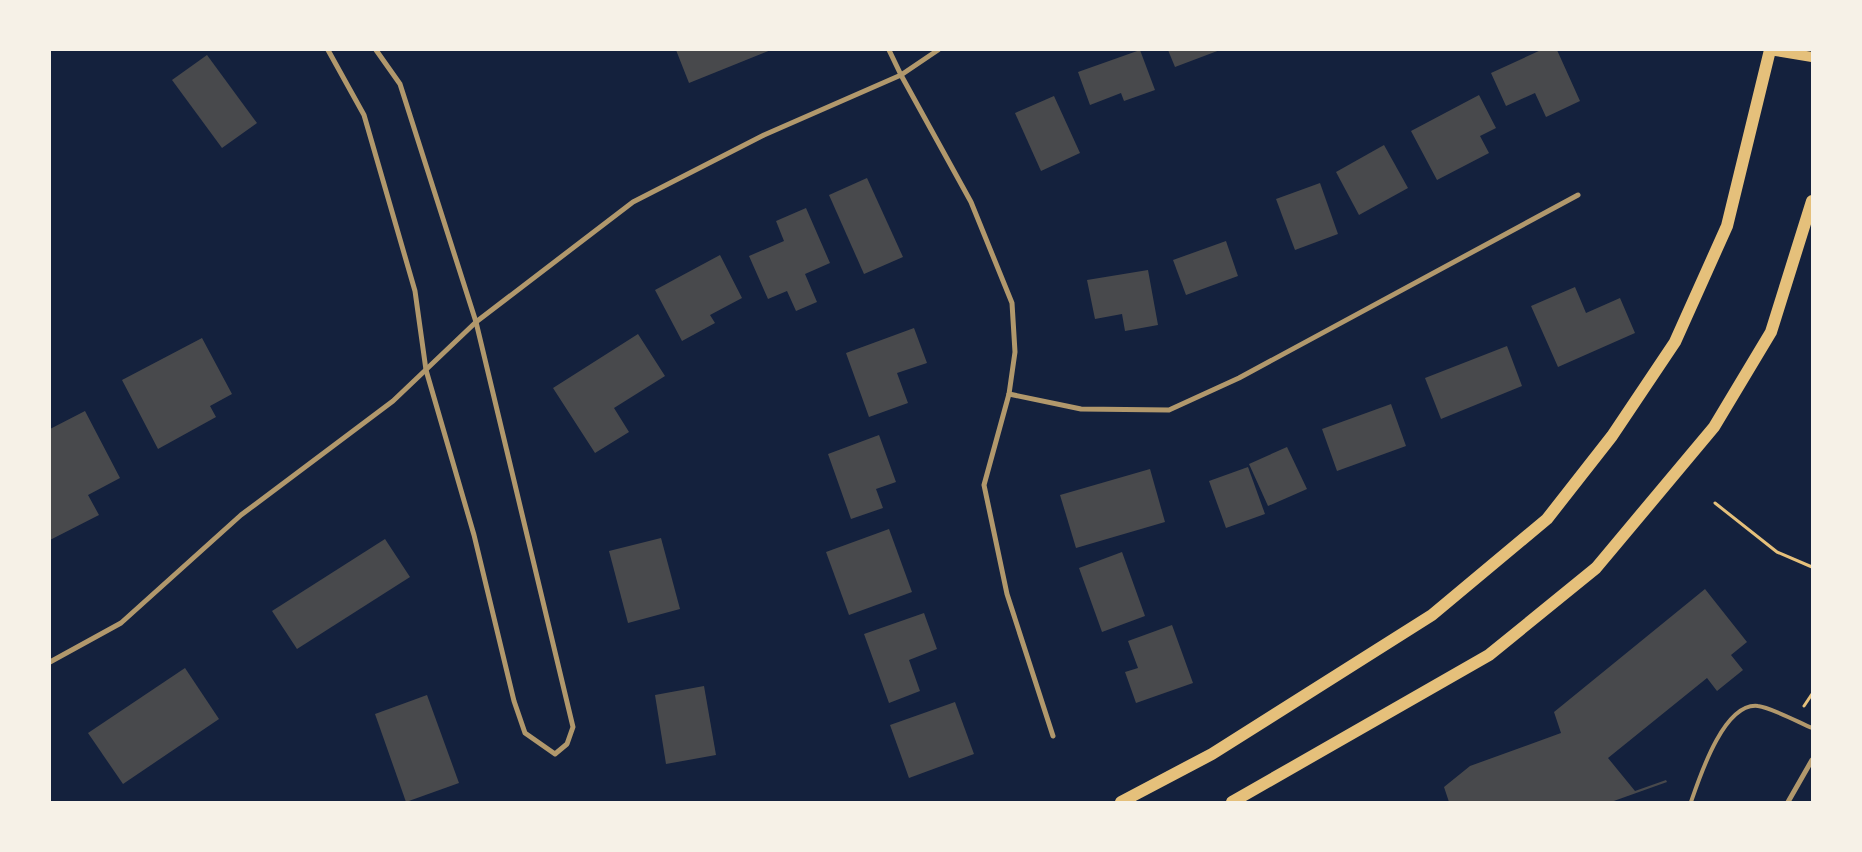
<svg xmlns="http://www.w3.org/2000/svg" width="1862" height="852" viewBox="0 0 1862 852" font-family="Ubuntu,sans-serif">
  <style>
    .building { fill: #48494c }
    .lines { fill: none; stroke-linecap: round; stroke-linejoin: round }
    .path { stroke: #e5c07b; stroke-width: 3 }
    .service { stroke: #b1986c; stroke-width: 4 }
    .minor { stroke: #b1986c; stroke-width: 5 }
    .secondary { stroke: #e5c07b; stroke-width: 10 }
    .primary { stroke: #e5c07b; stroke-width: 12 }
  </style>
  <rect width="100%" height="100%" fill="#14213d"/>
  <!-- building -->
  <g class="building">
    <polygon points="676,50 771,50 689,83"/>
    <polygon points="1140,50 1155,90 1124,101 1121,93 1090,105 1078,72"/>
    <polygon points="1168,50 1220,50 1175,67"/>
    <polygon points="1541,50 1557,50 1580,101 1546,117 1535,93 1506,106 1491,73"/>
    <polygon points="207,55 257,123 222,148 172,80"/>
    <polygon points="1479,95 1496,128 1480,136 1489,153 1437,180 1411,131"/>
    <polygon points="1054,96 1080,153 1041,171 1015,113"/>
    <polygon points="1384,145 1408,188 1359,215 1336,172"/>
    <polygon points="867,178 903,257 864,274 829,195"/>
    <polygon points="1320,183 1338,234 1295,250 1276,199"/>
    <polygon points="806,208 830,263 805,274 817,302 796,311 787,291 768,299 749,256 784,241 776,221"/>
    <polygon points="1226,241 1238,276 1186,295 1173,260"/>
    <polygon points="720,255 742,298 710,315 715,323 682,341 655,290"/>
    <polygon points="1148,270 1158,325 1125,331 1122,314 1095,319 1087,280"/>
    <polygon points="1575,287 1586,313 1620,298 1635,333 1558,367 1531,306"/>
    <polygon points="914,328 927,363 897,373 908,403 869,417 846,353"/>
    <polygon points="638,334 665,376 614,408 629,432 595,453 553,388"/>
    <polygon points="202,338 232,394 210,406 216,417 158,449 122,380"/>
    <polygon points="1507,346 1522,386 1441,419 1425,378"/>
    <polygon points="1391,404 1406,446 1337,471 1322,429"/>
    <polygon points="85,411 120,478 88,495 99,515 50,540 50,429"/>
    <polygon points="879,435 896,482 876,489 883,508 851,519 828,454"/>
    <polygon points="1287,447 1307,489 1268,506 1249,464"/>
    <polygon points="1248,467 1265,514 1226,528 1209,481"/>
    <polygon points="1150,469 1165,522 1076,548 1060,495"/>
    <polygon points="889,529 912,592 849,615 826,552"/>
    <polygon points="661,538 680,609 628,623 609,551"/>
    <polygon points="385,539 410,577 297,649 272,611"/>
    <polygon points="1122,552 1145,616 1102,632 1079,568"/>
    <polygon points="1705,589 1747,642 1731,655 1743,670 1717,691 1707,678 1608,758 1635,791 1666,780 1667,782 1611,802 1449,802 1444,787 1470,766 1561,733 1554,712"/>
    <polygon points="924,613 937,649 909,660 920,691 889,703 864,634"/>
    <polygon points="1172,625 1193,683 1136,703 1125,672 1138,668 1128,641"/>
    <polygon points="185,668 219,719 123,784 88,733"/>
    <polygon points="704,686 716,755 666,764 655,695"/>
    <polygon points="427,695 459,783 406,802 375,714"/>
    <polygon points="955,702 974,754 909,778 890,725"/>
  </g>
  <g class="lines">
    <!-- path -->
    <g class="path">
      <polyline points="1715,503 1777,552 1812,567"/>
      <polyline points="1804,706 1812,694"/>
    </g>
    <!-- service -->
    <path class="service" d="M1691,802C1700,776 1724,702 1758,706C1770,707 1800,723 1812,728"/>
    <!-- minor -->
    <g class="minor">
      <polyline points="328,50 364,115 415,291 426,370 474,535 514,701 525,733 555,754 567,744 573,727 476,322 400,84 376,50"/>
      <polyline points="889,50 901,75 971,202 1012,303 1015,352 1009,394 984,485 1007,594 1053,736"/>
      <polyline points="1009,394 1081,409 1169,410 1239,378 1578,195"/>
      <polyline points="50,662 121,623 241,515 393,401 476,322 633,202 764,135 901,75 938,50"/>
      <polyline points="1788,802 1812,760"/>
    </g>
    <!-- secondary -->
    <polyline class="secondary" points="1769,50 1812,57"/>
    <!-- primary -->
    <g class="primary">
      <polyline points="1121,802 1212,754 1432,615 1547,519 1612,436 1675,342 1727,226 1770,50"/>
      <polyline points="1232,802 1489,655 1596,568 1714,427 1771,332 1812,201"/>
    </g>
  </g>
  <!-- border -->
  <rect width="1862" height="852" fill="none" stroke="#f6f1e7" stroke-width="102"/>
</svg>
